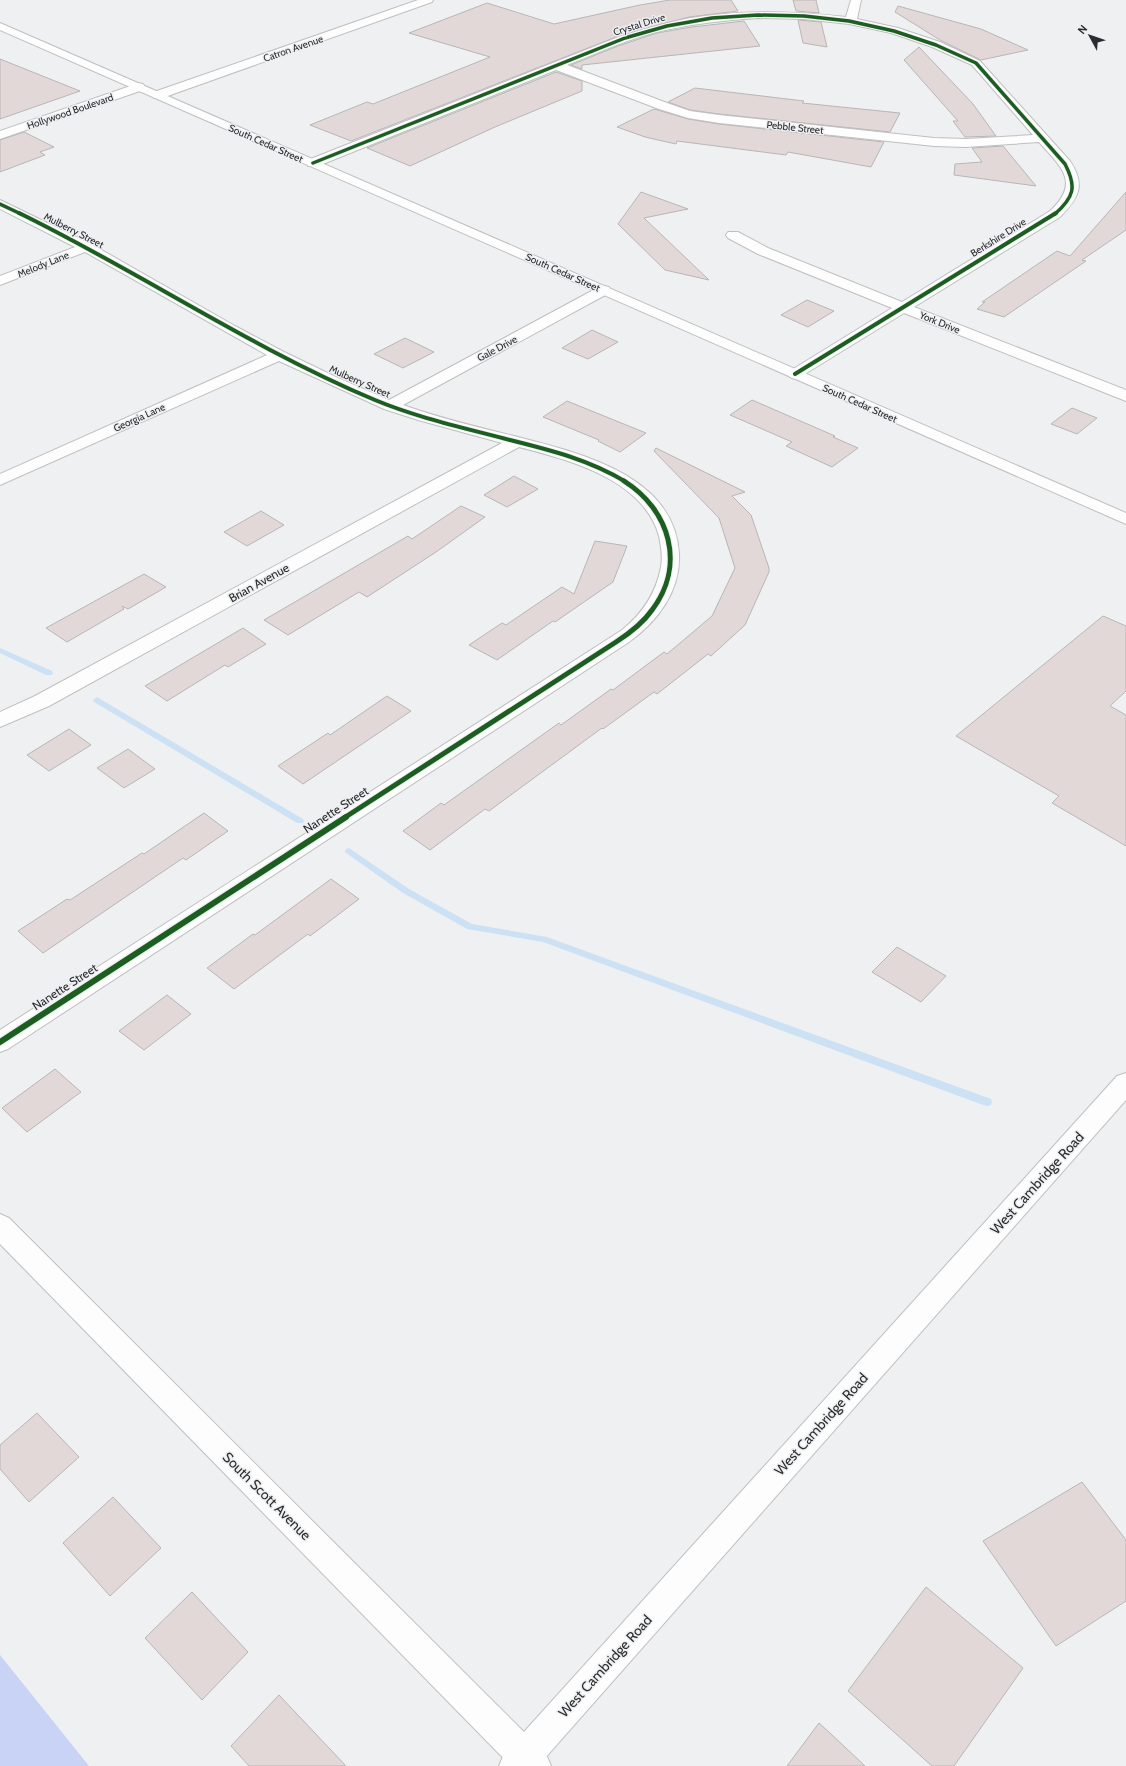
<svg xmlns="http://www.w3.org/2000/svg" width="1126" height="1766" viewBox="0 0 1126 1766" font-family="Cabin,sans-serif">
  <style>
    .green { fill: #c9d3f5 }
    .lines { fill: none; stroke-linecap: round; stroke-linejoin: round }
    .stream { fill: #cde1f5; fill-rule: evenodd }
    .building { fill: #e3d8d8; stroke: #b7b6b7 }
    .minor-casing { stroke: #bfbfc0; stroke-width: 2 }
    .tertiary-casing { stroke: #bfbfc0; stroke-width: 2 }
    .secondary-casing { stroke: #bfbfc0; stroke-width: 2 }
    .minor { fill: #fdfdfd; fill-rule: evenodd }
    .tertiary { fill: #fdfdfd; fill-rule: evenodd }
    .secondary { fill: #fdfdfd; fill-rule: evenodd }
    .cycleway-far3-casing { stroke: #eeeff2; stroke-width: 5 }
    .cycleway-far2-casing { stroke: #eeeff2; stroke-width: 5.5 }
    .cycleway-far1-casing { stroke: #eeeff2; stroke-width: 7 }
    .cycleway-casing { stroke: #eeeff2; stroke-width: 9 }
    .cycleway-far3 { stroke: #1b5e20; stroke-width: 3.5 }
    .cycleway-far2 { stroke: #1b5e20; stroke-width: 4 }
    .cycleway-far1 { stroke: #1b5e20; stroke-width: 5 }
    .cycleway { stroke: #1b5e20; stroke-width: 6 }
    .labels { text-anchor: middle; stroke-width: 3; stroke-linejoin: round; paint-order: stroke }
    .far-street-label { font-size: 10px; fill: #2b2c2d; stroke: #eeeff2 }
    .street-label { font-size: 12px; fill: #2b2c2d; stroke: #eeeff2 }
    .near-street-label { font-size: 14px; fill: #2b2c2d; stroke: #eeeff2 }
  </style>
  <rect width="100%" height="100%" fill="#eff0f1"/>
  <!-- green -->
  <polygon class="green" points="0,1655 89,1766 0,1766"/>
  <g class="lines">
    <!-- stream -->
    <g class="stream">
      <polygon points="0,648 52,671 53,673 52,675 46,675 0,653"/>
      <polygon points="97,697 303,819 304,821 303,823 297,823 94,702 93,700"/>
      <polygon points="349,848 409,889 472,924 547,937 991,1099 992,1102 991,1105 987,1106 983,1105 543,942 467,929 403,893 346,853 345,851 346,849"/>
    </g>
  </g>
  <!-- building -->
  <g class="building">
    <polygon points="670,0 731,0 738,11 689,17 621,35 351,141 310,125 367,102 373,104 490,57 409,33 487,3 554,24 640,5"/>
    <polygon points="793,0 816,0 819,13 796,11"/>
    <polygon points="898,6 981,29 1028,50 981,60 940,40 895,12"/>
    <polygon points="798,20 821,22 827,47 803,43"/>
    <polygon points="744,21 760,46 582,65 582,69 571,65 618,46 657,33 692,27"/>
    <polygon points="919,47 973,104 996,136 965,137 953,121 958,121 904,60"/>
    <polygon points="0,59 80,91 0,119"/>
    <polygon points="556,72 582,81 582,91 495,127 410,166 367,148"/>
    <polygon points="695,88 804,101 802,103 900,113 890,132 719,114 690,110 668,102"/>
    <polygon points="654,109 688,119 719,124 884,142 871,167 788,152 786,155 677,141 676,144 645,137 617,127"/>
    <polygon points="24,132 54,147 40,152 45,155 0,172 0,140"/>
    <polygon points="1003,146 1036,186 954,175 955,164 982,162 972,148"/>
    <polygon points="641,192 688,209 644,218 709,280 665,270 618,224"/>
    <polygon points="1126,192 1126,230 1082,260 1086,261 1004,317 977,309 985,302 982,302 1057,251 1070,256"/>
    <polygon points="807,300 834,311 808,327 781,315"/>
    <polygon points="592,330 618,342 588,359 562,348"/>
    <polygon points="405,338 434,352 403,368 374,354"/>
    <polygon points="752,400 835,436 833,437 858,448 832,467 786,446 792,442 730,415"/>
    <polygon points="567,401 646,433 620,452 598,441 599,440 543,417"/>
    <polygon points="1072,408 1097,418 1077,434 1051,424"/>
    <polygon points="656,448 745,492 732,496 751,515 769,568 769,572 745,625 711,656 708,654 657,694 654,692 603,729 602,728 489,811 485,809 430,850 403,831 441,803 444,805 559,723 561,725 611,689 613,690 664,652 667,654 712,616 735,568 719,518 654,451"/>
    <polygon points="514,476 538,489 507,507 484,495"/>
    <polygon points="461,506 485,517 436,552 367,597 359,592 288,635 264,620 408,536 412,539"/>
    <polygon points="261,511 284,525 247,546 224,532"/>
    <polygon points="595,541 627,546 613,582 555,622 553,621 497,660 469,645 502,623 506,625 562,587 574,594"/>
    <polygon points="144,574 166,587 128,609 122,606 124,609 67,642 46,628"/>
    <polygon points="1103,616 1126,626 1126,691 1110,706 1126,715 1126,846 1052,803 1059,796 956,736"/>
    <polygon points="243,628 266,644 228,667 225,665 167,701 145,686"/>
    <polygon points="387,696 411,711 303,784 278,766 328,733 330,735"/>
    <polygon points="69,729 91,745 49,771 27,755"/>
    <polygon points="128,749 155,769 124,788 97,768"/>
    <polygon points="204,813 228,831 186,860 183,858 43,953 18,931 67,899 70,900 142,853 144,854"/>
    <polygon points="331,879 359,899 310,936 308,934 234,989 207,968 253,934 255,935"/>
    <polygon points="897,947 946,976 921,1002 872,972"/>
    <polygon points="167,995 191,1014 144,1050 119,1031"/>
    <polygon points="55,1069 81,1092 27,1132 2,1108"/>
    <polygon points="37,1413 79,1457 29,1502 0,1469 0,1445"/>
    <polygon points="1082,1482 1126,1540 1126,1601 1056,1646 983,1541"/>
    <polygon points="113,1497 161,1548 110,1596 63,1543"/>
    <polygon points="926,1587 1023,1668 954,1766 932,1766 848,1691"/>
    <polygon points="192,1592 248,1652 202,1700 145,1638"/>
    <polygon points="279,1695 346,1766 249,1766 231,1746"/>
    <polygon points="819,1723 831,1734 865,1766 787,1766"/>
  </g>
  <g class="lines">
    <defs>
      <g id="minor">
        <polygon points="418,0 433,0 432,2 162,98 154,98 152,95 154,92"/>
        <path d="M851,0H861L857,19L898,28L940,42L980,61L1070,161C1086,185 1079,198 1060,217L914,307L1126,390V401L904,313L800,377L795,379L790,377L787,374L790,371L892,308L758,254L728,238L726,235L728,232H738L768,248L902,302L1050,211C1081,182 1061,167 1039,142L966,147L934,146L719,123L688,118L659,109L556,70L318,166H308L307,163L308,160L621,36C651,27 682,18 713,15C758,10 802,12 846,17ZM758,18L804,19L849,24L891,33L932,47L972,65L1033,135L966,139L934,138L719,115L690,111L667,103L567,65C600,52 634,36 670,29C699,23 728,20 758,18Z"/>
        <polygon points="139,83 143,84 145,87 143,90 0,139 0,131"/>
        <path d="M0,200L91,244L235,326L284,352L338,378L389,400L599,287L604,286L609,287L611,290L609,293L403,405C439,418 477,427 514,436C576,452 675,474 679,554C681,591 657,622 629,642L8,1049L0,1052V1030L622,630C643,613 656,593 661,567C663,557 661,546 659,536C643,479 569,460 519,447L49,706L0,727V712L35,696L502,443L418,420L384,409L279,361L0,485V474L267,355L85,252L0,285V276L75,247L0,209Z"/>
        <polygon points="0,1214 9,1218 546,1754 551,1766 511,1766 0,1244"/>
      </g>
      <polygon id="tertiary" points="1126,1073 1126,1100 538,1766 499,1766 504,1754 1117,1076"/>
      <polygon id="secondary" points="0,23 1126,513 1126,524 0,30"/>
    </defs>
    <!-- minor casing -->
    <use href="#minor" class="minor-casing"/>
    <!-- tertiary casing -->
    <use href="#tertiary" class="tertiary-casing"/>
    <!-- secondary casing -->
    <use href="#secondary" class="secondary-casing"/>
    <!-- minor -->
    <use href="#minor" class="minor"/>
    <!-- tertiary -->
    <use href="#tertiary" class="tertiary"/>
    <!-- secondary -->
    <use href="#secondary" class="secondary"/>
    <defs>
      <g id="cycleway-far3">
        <path d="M313,163L625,38L667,26L712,18L758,15L804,16L849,21L894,31L936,45L976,63L1065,164C1077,187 1074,197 1055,214"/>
        <polyline points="0,204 21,214"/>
      </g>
      <g id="cycleway-far2">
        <path d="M19,213C140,272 251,348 375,400C418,418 465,428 510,440C550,450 590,460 626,482"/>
        <polyline points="795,374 1056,213"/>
      </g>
      <path id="cycleway-far1" d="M344,818L616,642C630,633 643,623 652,610C686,565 670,510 624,481"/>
      <polyline id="cycleway" points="0,1042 346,817"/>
    </defs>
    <!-- cycleway-far3 casing -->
    <use href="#cycleway-far3" class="cycleway-far3-casing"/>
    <!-- cycleway-far2 casing -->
    <use href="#cycleway-far2" class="cycleway-far2-casing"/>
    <!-- cycleway-far1 casing -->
    <use href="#cycleway-far1" class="cycleway-far1-casing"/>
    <!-- cycleway casing -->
    <use href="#cycleway" class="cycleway-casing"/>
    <!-- cycleway-far3 -->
    <use href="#cycleway-far3" class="cycleway-far3"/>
    <!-- cycleway-far2 -->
    <use href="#cycleway-far2" class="cycleway-far2"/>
    <!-- cycleway-far1 -->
    <use href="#cycleway-far1" class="cycleway-far1"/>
    <!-- cycleway -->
    <use href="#cycleway" class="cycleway"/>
  </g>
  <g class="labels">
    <!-- far-street labels -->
    <g class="far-street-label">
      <text transform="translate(639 24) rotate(-17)" y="4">Crystal Drive</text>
      <text transform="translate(293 48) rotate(-19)" y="4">Catron Avenue</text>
      <text transform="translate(70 111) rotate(-19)" y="4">Hollywood Boulevard</text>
      <text transform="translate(795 127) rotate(6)" y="4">Pebble Street</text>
      <text transform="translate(266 143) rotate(24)" y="4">South Cedar Street</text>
      <text transform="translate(74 230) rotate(27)" y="4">Mulberry Street</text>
      <text transform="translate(998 237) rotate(-32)" y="4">Berkshire Drive</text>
      <text transform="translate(43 264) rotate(-22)" y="4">Melody Lane</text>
      <text transform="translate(563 272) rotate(24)" y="4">South Cedar Street</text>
      <text transform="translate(940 322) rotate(22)" y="4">York Drive</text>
      <text transform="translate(497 348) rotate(-28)" y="4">Gale Drive</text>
      <text transform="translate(360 381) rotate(24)" y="4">Mulberry Street</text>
      <text transform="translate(860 403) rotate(24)" y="4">South Cedar Street</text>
      <text transform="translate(139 417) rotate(-24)" y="4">Georgia Lane</text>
    </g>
    <!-- street labels -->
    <g class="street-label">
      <text transform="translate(259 583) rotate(-29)" y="4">Brian Avenue</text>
      <text transform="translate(336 810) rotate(-33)" y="4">Nanette Street</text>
      <text transform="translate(65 987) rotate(-33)" y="4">Nanette Street</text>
    </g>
    <!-- near-street labels -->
    <g class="near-street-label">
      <text transform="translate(1037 1183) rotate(-48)" y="5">West Cambridge Road</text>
      <text transform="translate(821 1424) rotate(-48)" y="5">West Cambridge Road</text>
      <text transform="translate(267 1496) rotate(45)" y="5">South Scott Avenue</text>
      <text transform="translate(605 1666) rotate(-48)" y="5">West Cambridge Road</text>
    </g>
  </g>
  <!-- north arrow -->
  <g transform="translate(1090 36) rotate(310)" stroke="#eeeff2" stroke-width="3" paint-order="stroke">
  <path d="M0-3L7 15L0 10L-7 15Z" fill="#2b2c2d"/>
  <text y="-6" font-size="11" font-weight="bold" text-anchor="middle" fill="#2b2c2d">N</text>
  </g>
</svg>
